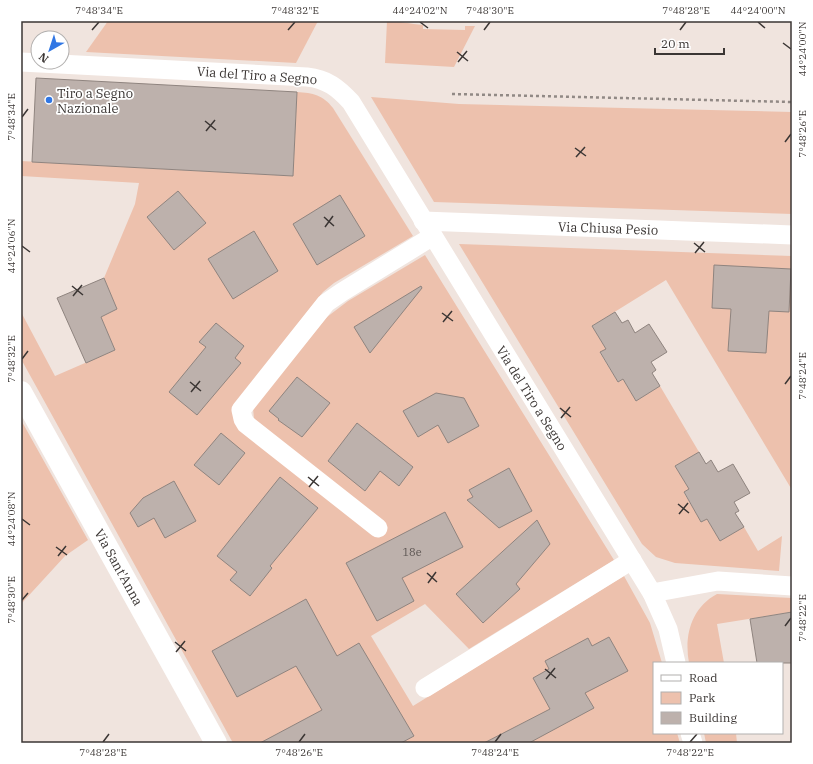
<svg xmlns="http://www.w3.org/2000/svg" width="813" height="764" viewBox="0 0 813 764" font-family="'IBM Plex Serif',serif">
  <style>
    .green { fill: #edc1ad }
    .building { fill: #bdb1ac; stroke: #8f847f }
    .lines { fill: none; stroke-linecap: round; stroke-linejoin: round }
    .path { stroke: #918985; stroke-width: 2.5; stroke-dasharray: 3 3; stroke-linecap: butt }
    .minor { stroke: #fff; stroke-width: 19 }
    .tertiary { stroke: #fff; stroke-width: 22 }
    .ticks { fill: none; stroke: #3b3634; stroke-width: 1.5 }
    .poi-dot { fill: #3177e4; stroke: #fff; stroke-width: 1.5 }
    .labels { text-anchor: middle; stroke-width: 3.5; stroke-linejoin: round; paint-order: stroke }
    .number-label { font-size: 11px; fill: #5c5552 }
    .street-label { font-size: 13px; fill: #3b3634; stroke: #fff }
    .poi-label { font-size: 13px; fill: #3b3634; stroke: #fff; text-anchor: start }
    .neatline { fill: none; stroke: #3b3634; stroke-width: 1.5 }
    .ticks-label { font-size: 10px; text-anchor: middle; fill: #3b3634 }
  </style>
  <rect width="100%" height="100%" fill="#f0e4de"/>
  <!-- green -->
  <g class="green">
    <polygon points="108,21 318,21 296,63 86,52"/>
    <path d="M387,21C400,21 410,24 423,25V29L465,30V26H475L454,67L385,63Z"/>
    <path d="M297,92C313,93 323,95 333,108L413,236L334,283L323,292L236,402L232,409L235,424L254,419L253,408L327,317L348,301L425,255L614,560L469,649L425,604L371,636L413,706L624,576L650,623L662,663H654V733H677L680,743H233L21,359V312L55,376L115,350L101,317L117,309L104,278L135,204L139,183L21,176V161L293,176Z"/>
    <polygon points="371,97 459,104 792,112 792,214 434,202"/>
    <polygon points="459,244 792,256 792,490 666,280 592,326 606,349 600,353 618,382 623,379 636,401 660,386 699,452 675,466 689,489 684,493 701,521 707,519 720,541 744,527 758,551 782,536 779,571 675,563 656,557 642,544"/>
    <polygon points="21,420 88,540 65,556 21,604"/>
    <path d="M717,594L792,598V612L717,624L724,663H689C684,636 691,608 717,594Z"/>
    <polygon points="704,733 736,733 737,743 706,743"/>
  </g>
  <!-- building -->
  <g class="building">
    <polygon points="36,78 297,92 293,176 32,162"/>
    <polygon points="178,191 206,223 174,250 147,217"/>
    <polygon points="340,195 365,236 317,265 293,224"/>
    <polygon points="254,231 278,271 233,299 208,259"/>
    <polygon points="714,265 791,269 789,312 769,311 766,353 728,351 731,309 712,308"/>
    <polygon points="104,278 117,309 101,317 115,350 86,363 57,298"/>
    <polygon points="421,286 422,288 370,353 354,327"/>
    <polygon points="615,312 622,323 628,320 635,333 649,324 667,352 651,362 656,370 652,373 660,386 636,401 623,379 618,382 600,352 606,349 592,326"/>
    <polygon points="216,323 244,346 235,358 241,363 197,415 169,392 206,347 199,342"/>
    <polygon points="297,377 330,403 302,437 278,420 279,419 269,411"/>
    <polygon points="436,393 464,398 479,426 448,443 438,425 418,437 403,411"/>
    <polygon points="357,423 413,467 399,486 380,471 365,491 328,461"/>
    <polygon points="221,433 245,453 219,485 194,465"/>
    <polygon points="699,452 706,464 711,460 718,472 733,464 750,493 734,502 739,511 735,513 744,527 720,541 707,519 701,522 684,492 689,489 675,466"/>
    <polygon points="509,468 532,511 499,528 467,500 473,497 469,490"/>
    <polygon points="280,477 318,508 270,566 272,568 250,596 230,580 237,572 217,556"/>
    <polygon points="174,481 196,521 165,538 154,518 138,527 130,513 143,498"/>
    <polygon points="445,512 463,547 402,578 414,601 377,621 346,563"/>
    <polygon points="537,520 550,544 516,584 520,589 483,623 456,594"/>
    <polygon points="306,599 337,656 359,643 414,736 401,743 260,743 322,710 296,666 237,697 212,651"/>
    <polygon points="792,612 792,663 757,663 750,619"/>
    <polygon points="609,637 628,671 585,693 594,708 529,743 484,743 550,709 533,678 549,669 545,661 588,638 592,646"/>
  </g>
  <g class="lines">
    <!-- path -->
    <polyline class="path" points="452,94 792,102"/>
    <!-- minor -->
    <g class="minor">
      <path d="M21,62L307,77C327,79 338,88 351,102L652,593L668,629L676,663"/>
      <polyline points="423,221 792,235"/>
      <polyline points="378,528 246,424 243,419 241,410 326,303 342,292 433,236"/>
      <polyline points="652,593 718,581 792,586"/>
      <polyline points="425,688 632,560"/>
      <polyline points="690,733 693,743"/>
    </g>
    <!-- tertiary -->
    <polyline class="tertiary" points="21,392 216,743"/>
  </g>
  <!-- ticks -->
  <path class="ticks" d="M420,22L428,28M758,22L765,28M92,30L99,22M288,30L295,22M484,30L490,22M680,30L686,22M783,43L791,49M457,52L468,61M458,62L467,51M22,117L28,109M205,121L216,130M206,131L215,120M785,142L791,134M575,148L586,156M576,157L585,147M324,217L334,226M325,227L333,216M694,243L705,252M22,246L30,252M695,253L704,242M72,286L83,295M73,296L82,285M442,313L453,321M443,322L452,311M22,359L28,351M190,382L201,391M785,384L791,376M191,392L200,381M560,408L571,417M561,418L570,407M308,477L319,486M309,487L318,476M678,504L689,513M679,514L688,503M22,519L30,525M56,547L67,555M58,556L66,546M427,573L437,582M428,583L436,572M22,600L28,593M785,626L791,618M175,642L186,651M176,652L185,641M545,669L556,678M546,679L555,668M103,742L109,734M299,742L305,734M495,742L501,734M690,742L697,734"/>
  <!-- markers -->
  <circle class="poi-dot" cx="49" cy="100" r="4"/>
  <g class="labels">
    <!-- number labels -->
    <g class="number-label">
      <text x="412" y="556">18e</text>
    </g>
    <!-- street labels -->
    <g class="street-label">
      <text transform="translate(257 75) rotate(4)" y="5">Via del Tiro a Segno</text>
      <text transform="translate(608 228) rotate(2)" y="5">Via Chiusa Pesio</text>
      <text transform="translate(532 398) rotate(58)" y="5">Via del Tiro a Segno</text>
      <text transform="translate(119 567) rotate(61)" y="5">Via Sant'Anna</text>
    </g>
    <!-- poi labels -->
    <g class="poi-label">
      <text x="57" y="98">Tiro a Segno<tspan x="57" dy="15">Nazionale</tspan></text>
    </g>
  </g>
  <!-- border -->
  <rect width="813" height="764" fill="none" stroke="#ffffff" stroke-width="44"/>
  <!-- legend -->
  <rect x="653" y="662" width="130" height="72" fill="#ffffff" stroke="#b1afae"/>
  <rect x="661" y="675" width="20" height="6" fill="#ffffff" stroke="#b1afae"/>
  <text x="689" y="682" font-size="12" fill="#3b3634">Road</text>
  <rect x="661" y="692" width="20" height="12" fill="#edc1ad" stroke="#b1afae"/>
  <text x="689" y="702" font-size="12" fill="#3b3634">Park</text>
  <rect x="661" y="712" width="20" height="12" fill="#bdb1ac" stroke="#b1afae"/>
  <text x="689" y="722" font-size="12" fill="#3b3634">Building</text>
  <!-- north arrow -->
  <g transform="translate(50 50) rotate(219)"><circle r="19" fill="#ffffff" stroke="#b1afae"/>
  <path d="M0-3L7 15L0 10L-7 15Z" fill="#3177e4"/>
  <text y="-6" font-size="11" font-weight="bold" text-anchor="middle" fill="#3b3634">N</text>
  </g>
  <!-- scale -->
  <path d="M655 48v6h69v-6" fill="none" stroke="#3b3634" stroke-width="2"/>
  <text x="661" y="48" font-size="12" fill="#3b3634" stroke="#ffffff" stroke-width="3" paint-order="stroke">20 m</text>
  <rect x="22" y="22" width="769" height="720" class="neatline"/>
  <g class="ticks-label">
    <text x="99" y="14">7°48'34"E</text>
    <text x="295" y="14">7°48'32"E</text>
    <text x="420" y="14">44°24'02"N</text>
    <text x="490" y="14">7°48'30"E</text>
    <text x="686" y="14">7°48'28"E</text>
    <text x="758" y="14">44°24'00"N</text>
    <text transform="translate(802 49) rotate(-90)" y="4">44°24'00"N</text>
    <text transform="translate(11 117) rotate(-90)" y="4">7°48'34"E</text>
    <text transform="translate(802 134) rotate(-90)" y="4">7°48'26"E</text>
    <text transform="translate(11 246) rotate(-90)" y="4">44°24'06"N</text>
    <text transform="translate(11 359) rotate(-90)" y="4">7°48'32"E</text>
    <text transform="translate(802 376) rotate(-90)" y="4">7°48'24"E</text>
    <text transform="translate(11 519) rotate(-90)" y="4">44°24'08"N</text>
    <text transform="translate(11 600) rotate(-90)" y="4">7°48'30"E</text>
    <text transform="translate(802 618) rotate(-90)" y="4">7°48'22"E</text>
    <text x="103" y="756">7°48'28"E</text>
    <text x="299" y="756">7°48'26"E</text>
    <text x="495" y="756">7°48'24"E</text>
    <text x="690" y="756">7°48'22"E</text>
  </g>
</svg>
